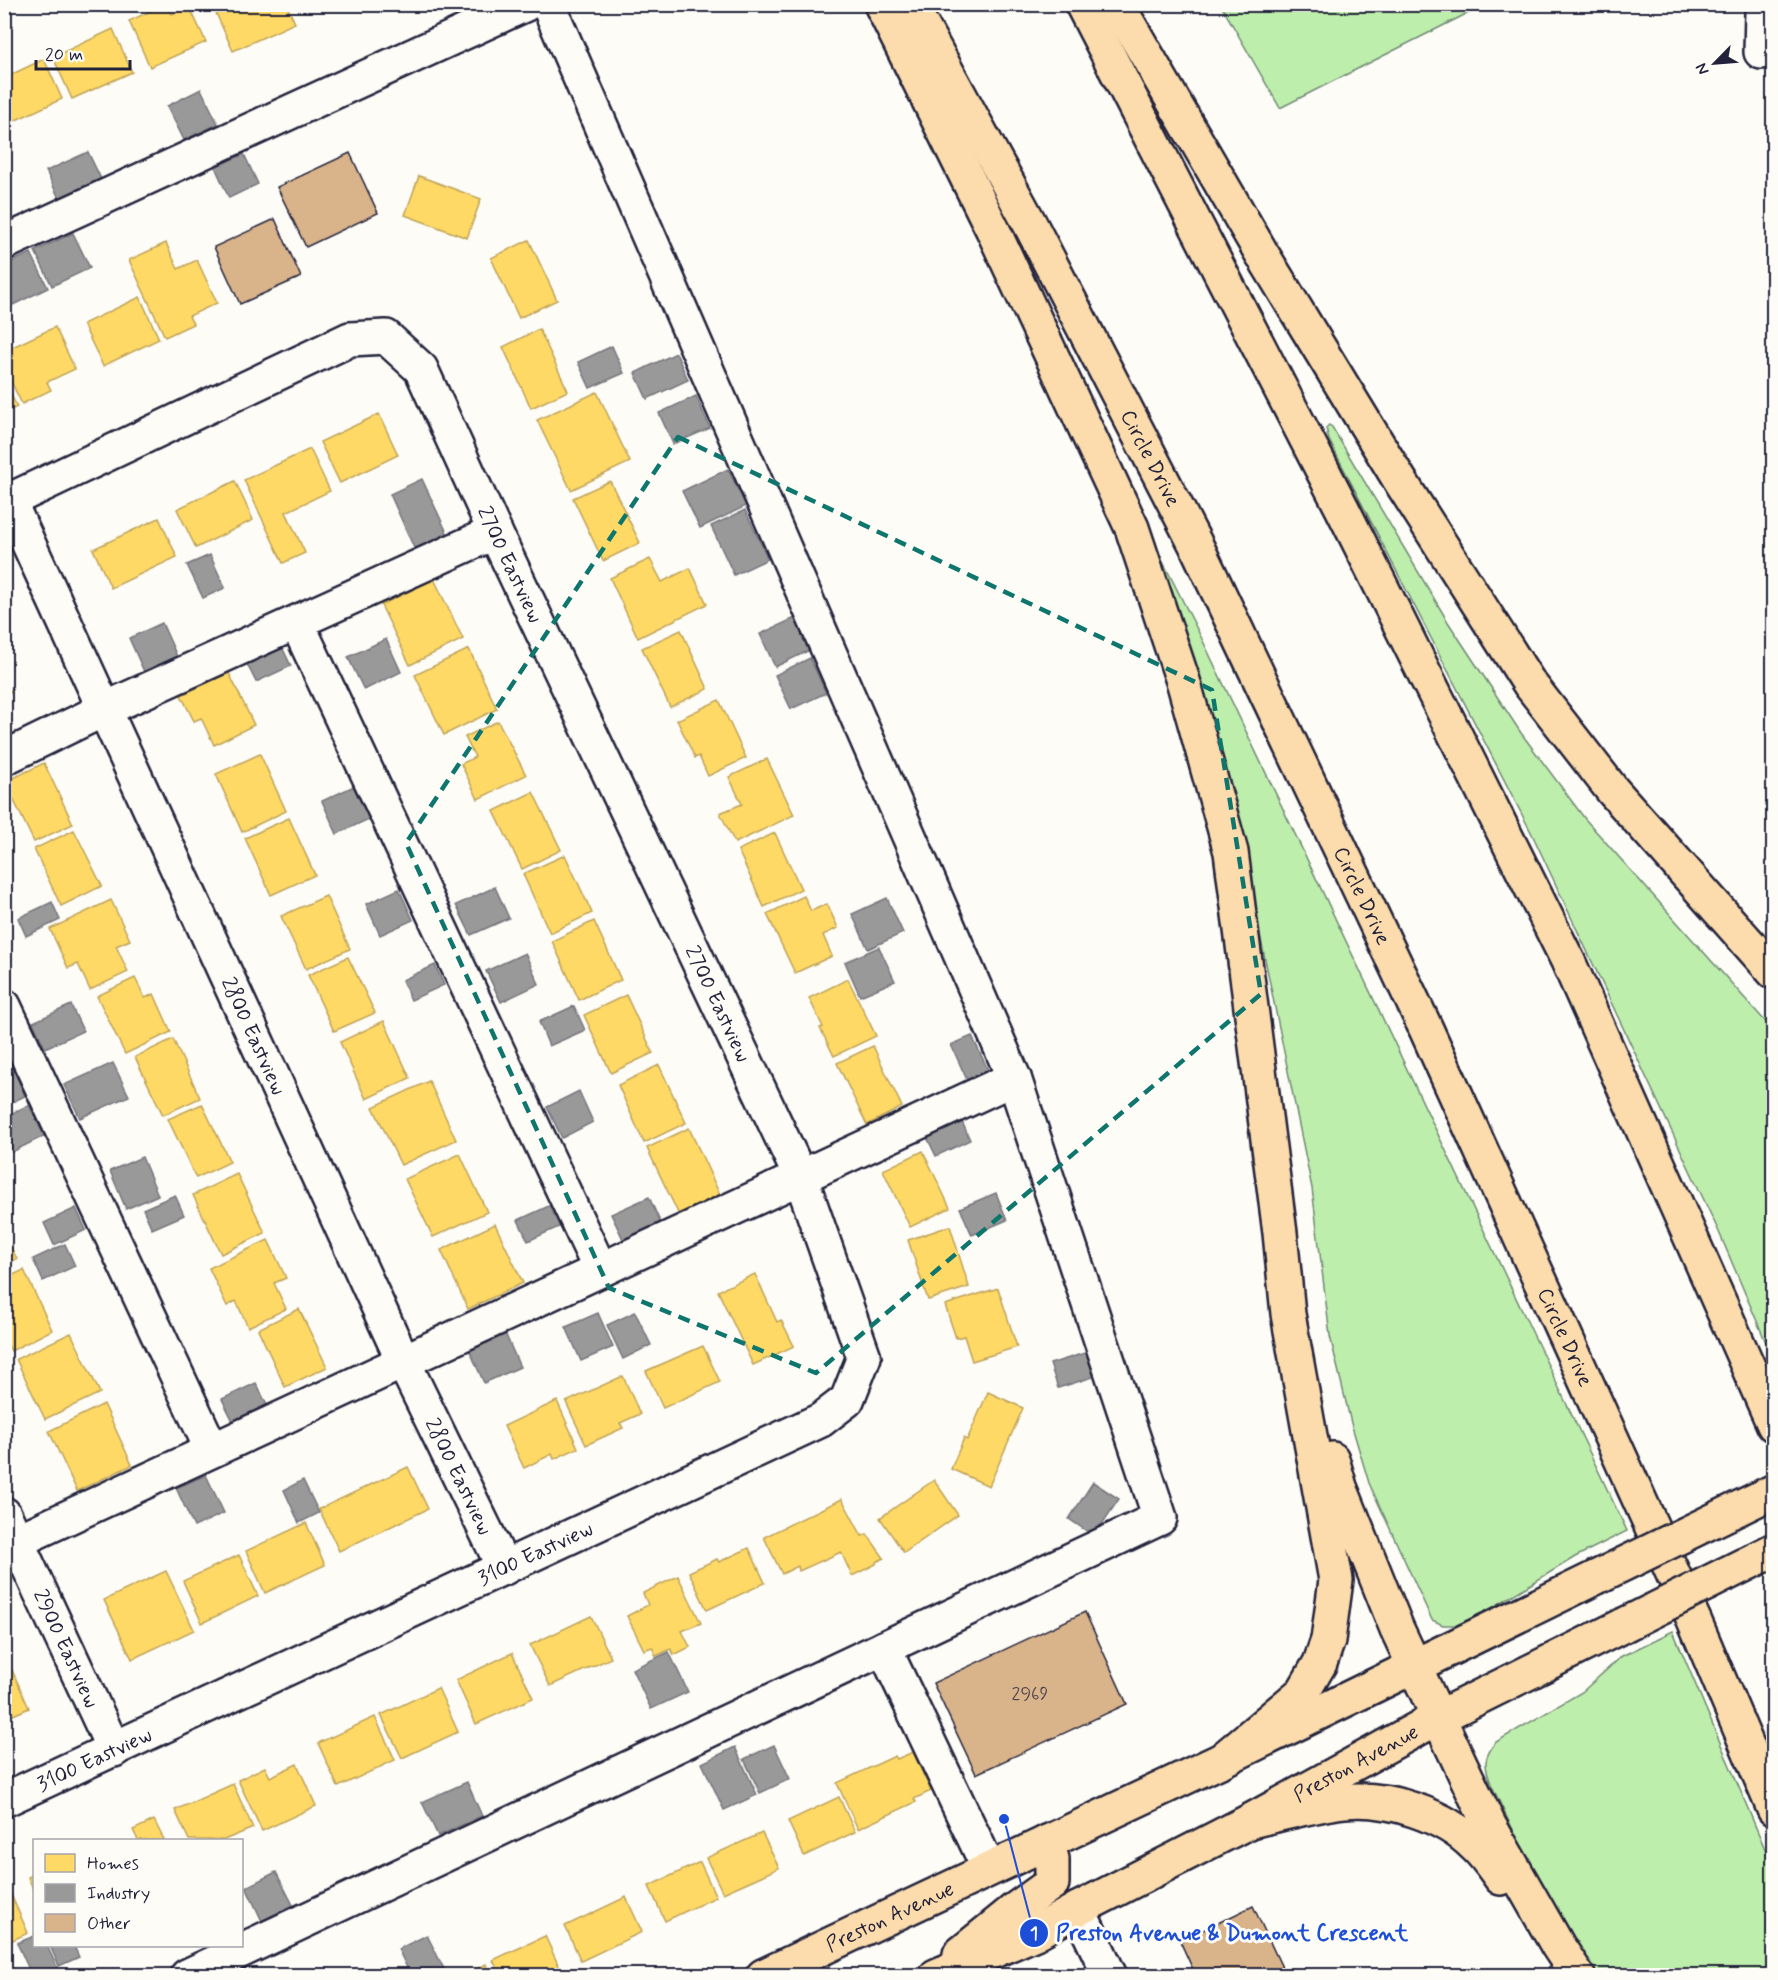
<svg xmlns="http://www.w3.org/2000/svg" width="1778" height="1980" viewBox="0 0 1778 1980" font-family="Mynerve,sans-serif">
  <style>
    .green { fill: #beeeac; stroke: #708874; stroke-width: 1.5 }
    .homes { fill: #ffd966; stroke: #bda259; stroke-width: 1.5 }
    .industry { fill: #999; stroke: #75757d; stroke-width: 1.5 }
    .building { fill: #d9b38a; stroke: #22223b; stroke-width: 1.5 }
    .lines { fill: none; stroke-linecap: round; stroke-linejoin: round }
    .minor-casing { stroke: #22223b; stroke-width: 38 }
    .major-casing { stroke: #22223b; stroke-width: 38 }
    .highway-casing { stroke: #22223b; stroke-width: 38 }
    .minor { stroke: #fdfcf7; stroke-width: 33 }
    .major { stroke: #fcdcac; stroke-width: 33 }
    .highway { stroke: #fcdcac; stroke-width: 33 }
    .major-bridge-casing { stroke: #22223b; stroke-width: 38; stroke-linecap: butt }
    .major-bridge { stroke: #fcdcac; stroke-width: 33 }
    .marked { fill: none; stroke: #0f766e; stroke-width: 4.5; stroke-dasharray: 12 8; stroke-linejoin: round }
    .labels { text-anchor: middle; stroke-width: 6; stroke-linejoin: round; paint-order: stroke }
    .number-label { font-size: 18px; fill: #50464f }
    .street-label { font-size: 21px; fill: #22223b; stroke: #fdfcf7 }
    .leader { fill: none; stroke: #1d4ed8; stroke-width: 2 }
    .callout-dot { fill: #1d4ed8; stroke: #fdfcf7; stroke-width: 2 }
    .mark-label { font-size: 18px; text-anchor: middle; font-weight: bold; fill: #fff }
    .callout-label { font-size: 22px; text-anchor: middle; font-weight: bold; fill: #1d4ed8; stroke: #fdfcf7; stroke-width: 6; stroke-linejoin: round; paint-order: stroke }
  </style>
  <rect width="100%" height="100%" fill="#fdfcf7"/>
  <filter id="ink" filterUnits="userSpaceOnUse"><feTurbulence type="fractalNoise" baseFrequency=".0167" numOctaves="2"/><feDisplacementMap in="SourceGraphic" scale="12" xChannelSelector="R" yChannelSelector="G"/><feConvolveMatrix kernelMatrix="1 2 1 2 8 2 1 2 1" color-interpolation-filters="sRGB"/></filter>
  <g filter="url(#ink)">
    <!-- green -->
    <g class="green">
      <polygon points="1221,5 1484,5 1280,108"/>
      <polygon points="1329,425 1332,427 1448,622 1521,733 1585,819 1773,1030 1773,1359 1719,1232 1532,834 1329,440 1326,428"/>
      <polygon points="1150,545 1158,552 1202,639 1627,1531 1575,1557 1464,1625 1443,1625 1432,1620 1369,1483 1351,1423 1330,1336 1312,1188 1240,837"/>
      <path d="M1673,1631L1773,1868V1975H1596L1545,1897L1491,1784C1484,1765 1483,1758 1496,1742L1582,1692L1622,1656Z"/>
    </g>
    <!-- homes -->
    <g class="homes">
      <polygon points="166,4 172,14 189,6 206,42 150,67 129,21"/>
      <polygon points="235,4 286,4 295,23 233,51 216,13"/>
      <polygon points="113,29 132,72 72,99 53,57"/>
      <polygon points="44,59 62,99 5,125 4,78"/>
      <polygon points="419,176 481,199 467,238 405,215"/>
      <polygon points="529,240 557,300 519,318 491,258"/>
      <polygon points="166,243 178,269 197,260 217,303 189,316 193,324 165,337 129,260"/>
      <polygon points="140,297 159,339 103,366 83,324"/>
      <polygon points="55,327 75,369 47,382 51,390 22,404 4,367 4,351"/>
      <polygon points="539,329 568,391 531,408 503,347"/>
      <polygon points="4,380 17,407 4,413"/>
      <polygon points="597,392 630,462 571,490 537,420"/>
      <polygon points="379,414 398,455 340,483 320,442"/>
      <polygon points="310,449 330,491 286,512 305,553 283,563 244,480"/>
      <polygon points="235,481 253,520 196,548 177,509"/>
      <polygon points="610,481 640,543 603,561 573,498"/>
      <polygon points="159,518 177,557 111,588 93,549"/>
      <polygon points="650,559 662,582 690,568 707,604 638,638 610,578"/>
      <polygon points="434,579 463,639 410,665 381,605"/>
      <polygon points="681,630 708,689 670,707 642,648"/>
      <polygon points="469,649 497,709 444,735 415,675"/>
      <polygon points="229,673 254,725 214,745 201,718 194,721 181,695"/>
      <polygon points="4,677 11,692 4,695"/>
      <polygon points="719,700 746,758 708,776 699,756 695,758 677,720"/>
      <polygon points="498,721 526,775 478,799 461,764 475,757 465,737"/>
      <polygon points="260,754 286,811 242,832 216,774"/>
      <polygon points="767,759 794,815 735,843 720,813 742,804 729,777"/>
      <polygon points="44,763 73,824 34,842 5,782"/>
      <polygon points="533,792 561,850 522,869 494,811"/>
      <polygon points="289,818 315,875 271,895 245,838"/>
      <polygon points="74,830 102,886 61,906 34,849"/>
      <polygon points="775,833 801,889 764,907 738,850"/>
      <polygon points="565,855 592,913 550,933 523,874"/>
      <polygon points="326,896 350,949 306,969 281,916"/>
      <polygon points="804,896 811,911 827,904 838,928 823,935 832,956 795,973 767,914"/>
      <polygon points="111,900 130,940 116,946 128,972 90,990 78,964 68,968 50,929"/>
      <polygon points="594,921 621,980 579,1000 552,941"/>
      <polygon points="348,957 375,1013 334,1031 308,975"/>
      <polygon points="135,978 145,998 154,994 171,1032 125,1054 97,996"/>
      <polygon points="848,979 876,1036 834,1056 820,1028 823,1027 809,998"/>
      <polygon points="626,995 653,1053 611,1073 584,1015"/>
      <polygon points="384,1021 410,1078 366,1099 340,1042"/>
      <polygon points="173,1039 200,1098 163,1115 135,1057"/>
      <polygon points="873,1046 902,1107 867,1125 837,1063"/>
      <polygon points="659,1065 686,1123 644,1143 618,1085"/>
      <polygon points="429,1081 456,1140 401,1165 373,1107"/>
      <polygon points="202,1104 230,1162 196,1178 168,1119"/>
      <polygon points="689,1128 720,1195 679,1215 647,1148"/>
      <polygon points="923,1151 950,1208 910,1227 883,1170"/>
      <polygon points="460,1154 487,1212 433,1237 405,1179"/>
      <polygon points="237,1174 265,1233 221,1254 193,1195"/>
      <polygon points="495,1224 523,1283 468,1309 441,1250"/>
      <polygon points="950,1226 969,1287 928,1300 908,1240"/>
      <polygon points="4,1234 17,1259 4,1265"/>
      <polygon points="268,1240 286,1278 274,1283 286,1309 248,1327 236,1301 227,1306 209,1268"/>
      <polygon points="24,1270 52,1330 11,1351 4,1337 4,1279"/>
      <polygon points="755,1274 777,1322 781,1320 794,1346 753,1365 718,1291"/>
      <polygon points="998,1288 1017,1347 972,1361 964,1336 956,1338 945,1305"/>
      <polygon points="299,1309 327,1367 285,1387 258,1329"/>
      <polygon points="71,1333 100,1393 45,1419 16,1359"/>
      <polygon points="703,1346 720,1382 663,1408 646,1371"/>
      <polygon points="623,1376 640,1414 620,1423 623,1428 586,1445 566,1402"/>
      <polygon points="988,1392 1023,1408 989,1486 951,1469 964,1438 967,1440"/>
      <polygon points="557,1401 578,1448 554,1459 552,1454 524,1468 504,1426"/>
      <polygon points="104,1404 132,1465 77,1491 49,1431"/>
      <polygon points="408,1467 428,1509 339,1551 319,1509"/>
      <polygon points="934,1480 958,1515 904,1553 880,1518"/>
      <polygon points="842,1499 862,1536 867,1534 884,1558 876,1562 876,1564 852,1576 841,1552 799,1571 798,1566 782,1574 764,1537"/>
      <polygon points="306,1523 325,1565 265,1593 246,1551"/>
      <polygon points="749,1548 765,1583 707,1610 689,1572 717,1559 719,1562"/>
      <polygon points="239,1555 258,1596 202,1623 183,1581"/>
      <polygon points="166,1571 194,1630 132,1659 104,1600"/>
      <polygon points="678,1576 701,1623 682,1631 690,1647 674,1655 671,1649 656,1656 652,1647 644,1650 627,1616 648,1605 643,1593"/>
      <polygon points="591,1616 611,1658 550,1686 530,1645"/>
      <polygon points="4,1652 29,1708 4,1719"/>
      <polygon points="512,1653 533,1698 476,1724 456,1680"/>
      <polygon points="438,1688 458,1732 402,1758 381,1715"/>
      <polygon points="375,1717 395,1760 338,1787 318,1743"/>
      <polygon points="913,1752 931,1791 914,1799 916,1802 858,1829 837,1783 895,1756 897,1759"/>
      <polygon points="297,1764 316,1806 262,1831 238,1780 265,1767 270,1777"/>
      <polygon points="233,1784 253,1828 224,1840 189,1840 175,1810"/>
      <polygon points="839,1797 855,1832 804,1856 788,1821"/>
      <polygon points="154,1820 164,1840 138,1840 133,1830"/>
      <polygon points="762,1833 779,1868 723,1893 706,1858"/>
      <polygon points="700,1862 716,1897 665,1921 649,1886"/>
      <polygon points="34,1874 34,1891 28,1877"/>
      <polygon points="8,1888 28,1933 4,1944 4,1890"/>
      <polygon points="626,1897 642,1932 581,1961 565,1926"/>
      <polygon points="545,1936 561,1971 551,1976 501,1976 493,1960"/>
      <polygon points="486,1964 491,1976 463,1976"/>
    </g>
    <!-- industry -->
    <g class="industry">
      <polygon points="201,89 218,124 184,140 167,106"/>
      <polygon points="88,152 101,179 59,198 46,171"/>
      <polygon points="244,154 258,184 229,198 215,167"/>
      <polygon points="73,233 90,268 52,286 35,251"/>
      <polygon points="31,253 48,288 13,305 4,287 4,265"/>
      <polygon points="612,346 624,373 590,388 578,362"/>
      <polygon points="676,353 688,380 647,399 635,373"/>
      <polygon points="696,396 710,428 673,444 659,413"/>
      <polygon points="728,469 746,506 700,528 682,491"/>
      <polygon points="422,479 448,535 415,550 390,494"/>
      <polygon points="745,510 768,559 734,575 711,526"/>
      <polygon points="210,555 225,588 203,598 187,565"/>
      <polygon points="795,618 810,650 775,667 760,634"/>
      <polygon points="162,623 179,661 146,676 129,638"/>
      <polygon points="386,639 401,672 364,690 348,657"/>
      <polygon points="281,645 291,666 256,682 246,662"/>
      <polygon points="810,658 826,693 791,709 775,675"/>
      <polygon points="356,785 371,818 337,834 322,801"/>
      <polygon points="495,887 509,918 471,935 456,905"/>
      <polygon points="399,889 413,920 380,935 366,904"/>
      <polygon points="887,898 903,933 868,949 852,914"/>
      <polygon points="52,902 60,920 26,936 18,918"/>
      <polygon points="879,947 895,981 860,996 845,962"/>
      <polygon points="525,953 539,984 501,1002 486,971"/>
      <polygon points="435,965 444,985 411,1000 402,980"/>
      <polygon points="71,1005 83,1031 45,1048 33,1022"/>
      <polygon points="574,1006 585,1030 549,1046 539,1022"/>
      <polygon points="972,1036 989,1072 968,1082 951,1045"/>
      <polygon points="113,1063 129,1096 80,1118 64,1085"/>
      <polygon points="14,1071 25,1096 4,1106 4,1075"/>
      <polygon points="579,1091 593,1122 562,1138 547,1107"/>
      <polygon points="29,1105 44,1136 12,1152 4,1135 4,1117"/>
      <polygon points="960,1117 970,1140 936,1156 925,1133"/>
      <polygon points="142,1157 158,1195 126,1209 110,1171"/>
      <polygon points="996,1193 1007,1220 972,1235 960,1208"/>
      <polygon points="175,1195 184,1215 152,1229 143,1209"/>
      <polygon points="649,1197 661,1224 624,1241 611,1214"/>
      <polygon points="551,1205 561,1226 528,1241 518,1220"/>
      <polygon points="76,1208 86,1230 54,1245 44,1223"/>
      <polygon points="65,1244 75,1266 43,1281 33,1259"/>
      <polygon points="635,1312 651,1345 623,1359 607,1325"/>
      <polygon points="598,1313 613,1347 581,1361 566,1327"/>
      <polygon points="505,1333 520,1367 484,1383 469,1349"/>
      <polygon points="1088,1352 1096,1376 1058,1388 1050,1364"/>
      <polygon points="256,1383 267,1405 233,1421 222,1399"/>
      <polygon points="206,1475 224,1513 194,1527 176,1488"/>
      <polygon points="303,1480 319,1513 299,1523 284,1490"/>
      <polygon points="1093,1482 1119,1499 1094,1536 1069,1519"/>
      <polygon points="669,1652 688,1692 651,1709 632,1669"/>
      <polygon points="774,1745 790,1779 760,1793 744,1759"/>
      <polygon points="735,1747 757,1795 724,1810 702,1763"/>
      <polygon points="467,1782 482,1816 438,1836 422,1802"/>
      <polygon points="276,1872 293,1905 262,1921 246,1887"/>
      <polygon points="427,1935 444,1969 431,1976 411,1976 398,1949"/>
      <polygon points="34,1936 34,1946 47,1946 58,1969 45,1976 32,1976 17,1943"/>
      <polygon points="50,1946 74,1946 79,1957 59,1966"/>
    </g>
    <!-- building -->
    <g class="building">
      <polygon points="350,153 378,213 306,247 277,187"/>
      <polygon points="275,219 301,277 240,304 214,247"/>
      <polygon points="1085,1612 1127,1704 976,1774 933,1683"/>
      <polygon points="1253,1906 1286,1976 1196,1976 1180,1941"/>
    </g>
    <g class="lines">
      <defs>
        <g id="minor">
          <polyline points="1761,52 1762,12 1768,4"/>
          <polyline points="4,243 526,4"/>
          <path id="s1" d="M9,501L404,1363L504,1568"/>
          <path id="s2" d="M4,503L350,339L386,337L421,369L495,532L801,1178L864,1357L847,1400L821,1420L4,1800"/>
          <polyline points="297,623 600,1269"/>
          <polyline points="4,758 103,710 495,532"/>
          <polyline points="4,1006 212,1450"/>
          <path id="s3" d="M4,1514L114,1750"/>
          <polyline points="4,1547 1014,1078"/>
          <polyline points="884,1648 989,1869"/>
          <polyline points="1078,1909 1110,1976"/>
          <polyline points="187,1976 1160,1518 1014,1078 548,4"/>
        </g>
        <g id="major">
          <polyline points="1726,1574 1774,1550"/>
          <polyline points="960,1954 1013,1911 1052,1883 1052,1859 1047,1842"/>
          <path id="s4" d="M763,1976L1222,1760L1595,1578"/>
          <path id="s5" d="M936,1976L1035,1933L1078,1909L1250,1821L1439,1717L1624,1625"/>
        </g>
        <g id="highway">
          <polyline points="881,4 993,230 1132,528 1184,684 1231,852 1280,1233 1288,1314 1336,1580 1328,1640 1320,1663 1303,1692 1222,1760"/>
          <path id="s6" d="M910,4L1030,224L1196,545L1426,1029L1694,1620L1774,1809"/>
          <polyline points="1082,4 1342,508 1568,961 1774,1425"/>
          <polyline points="1117,4 1262,254 1399,479 1529,683 1613,791 1774,972"/>
          <polyline points="1332,1459 1340,1487 1397,1629 1489,1825 1558,1946 1578,1976"/>
          <path d="M1250,1821C1279,1815 1315,1804 1344,1801C1387,1796 1445,1815 1475,1846C1485,1855 1493,1867 1501,1878"/>
        </g>
      </defs>
      <!-- minor casing -->
      <use href="#minor" class="minor-casing"/>
      <!-- major casing -->
      <use href="#major" class="major-casing"/>
      <!-- highway casing -->
      <use href="#highway" class="highway-casing"/>
      <!-- minor -->
      <use href="#minor" class="minor"/>
      <!-- major -->
      <use href="#major" class="major"/>
      <!-- highway -->
      <use href="#highway" class="highway"/>
      <defs>
        <g id="major-bridge">
          <polyline points="1595,1578 1774,1491"/>
          <polyline points="1624,1625 1726,1574"/>
        </g>
      </defs>
      <!-- major-bridge casing -->
      <use href="#major-bridge" class="major-bridge-casing"/>
      <!-- major-bridge -->
      <use href="#major-bridge" class="major-bridge"/>
    </g>
  </g>
  <!-- marked area -->
  <path class="marked" d="M678,437L1212,690L1261,994L816,1373L609,1288L406,843Z"/>
  <g class="labels">
    <!-- number labels -->
    <g class="number-label">
      <text x="1030" y="1699">2969</text>
    </g>
    <!-- street labels -->
    <g class="street-label">
      <text dy="7" stroke="none"><textPath href="#s6" startOffset="514">Circle Drive</textPath></text>
      <text dy="7" stroke="none"><textPath href="#s2" startOffset="681">2700 Eastview</textPath></text>
      <text dy="7" stroke="none"><textPath href="#s6" startOffset="1000">Circle Drive</textPath></text>
      <text dy="7" stroke="none"><textPath href="#s2" startOffset="1167">2700 Eastview</textPath></text>
      <text dy="7" stroke="none"><textPath href="#s1" startOffset="588">2800 Eastview</textPath></text>
      <text dy="7" stroke="none"><textPath href="#s6" startOffset="1486">Circle Drive</textPath></text>
      <text dy="7" stroke="none"><textPath href="#s1" startOffset="1074">2800 Eastview</textPath></text>
      <text transform="translate(535 1553) rotate(-25)" y="7">3100 Eastview</text>
      <text dy="7" stroke="none"><textPath href="#s3" startOffset="148">2900 Eastview</textPath></text>
      <text transform="translate(94 1759) rotate(-25)" y="7">3100 Eastview</text>
      <text dy="7" stroke="none"><textPath href="#s5" startOffset="471">Preston Avenue</textPath></text>
      <text dy="7" stroke="none"><textPath href="#s4" startOffset="140">Preston Avenue</textPath></text>
    </g>
  </g>
  <!-- callouts -->
  <path class="leader" d="M1004 1819L1034 1933"/>
  <g class="callout-dot">
    <circle cx="1004" cy="1819" r="6"/>
    <circle cx="1034" cy="1933" r="15"/>
  </g>
  <g class="mark-label">
    <text x="1034" y="1939">1</text>
  </g>
  <g class="callout-label">
    <text x="1232" y="1940">Preston Avenue &amp; Dumont Crescent</text>
  </g>
  <!-- margin -->
  <rect width="1778" height="1980" fill="none" stroke="#fdfcf7" stroke-width="24"/>
  <rect x="12" y="12" width="1754" height="1956" fill="none" stroke="#22223b" stroke-width="2" filter="url(#ink)"/>
  <!-- legend -->
  <rect x="33" y="1839" width="210" height="108" fill="#fdfcf7" stroke="#a5a5ac" stroke-width="1.5"/>
  <rect x="45" y="1854" width="30" height="18" fill="#ffd966" stroke="#a5a5ac" stroke-width="1.5"/>
  <text x="87" y="1869" font-size="18" fill="#22223b">Homes</text>
  <rect x="45" y="1884" width="30" height="18" fill="#999999" stroke="#a5a5ac" stroke-width="1.5"/>
  <text x="87" y="1899" font-size="18" fill="#22223b">Industry</text>
  <rect x="45" y="1914" width="30" height="18" fill="#d9b38a" stroke="#a5a5ac" stroke-width="1.5"/>
  <text x="87" y="1929" font-size="18" fill="#22223b">Other</text>
  <!-- north arrow -->
  <g transform="translate(1715 63) rotate(245)" stroke="#fdfcf7" stroke-width="4.5" paint-order="stroke">
  <path d="M0-4.5L10 22L0 15L-10 22Z" fill="#22223b"/>
  <text y="-9" font-size="16" font-weight="bold" text-anchor="middle" fill="#22223b">N</text>
  </g>
  <!-- scale -->
  <path d="M36 60v9h94v-9" fill="none" stroke="#22223b" stroke-width="3"/>
  <text x="45" y="60" font-size="18" fill="#22223b" stroke="#fdfcf7" stroke-width="4.5" paint-order="stroke">20 m</text>
</svg>
